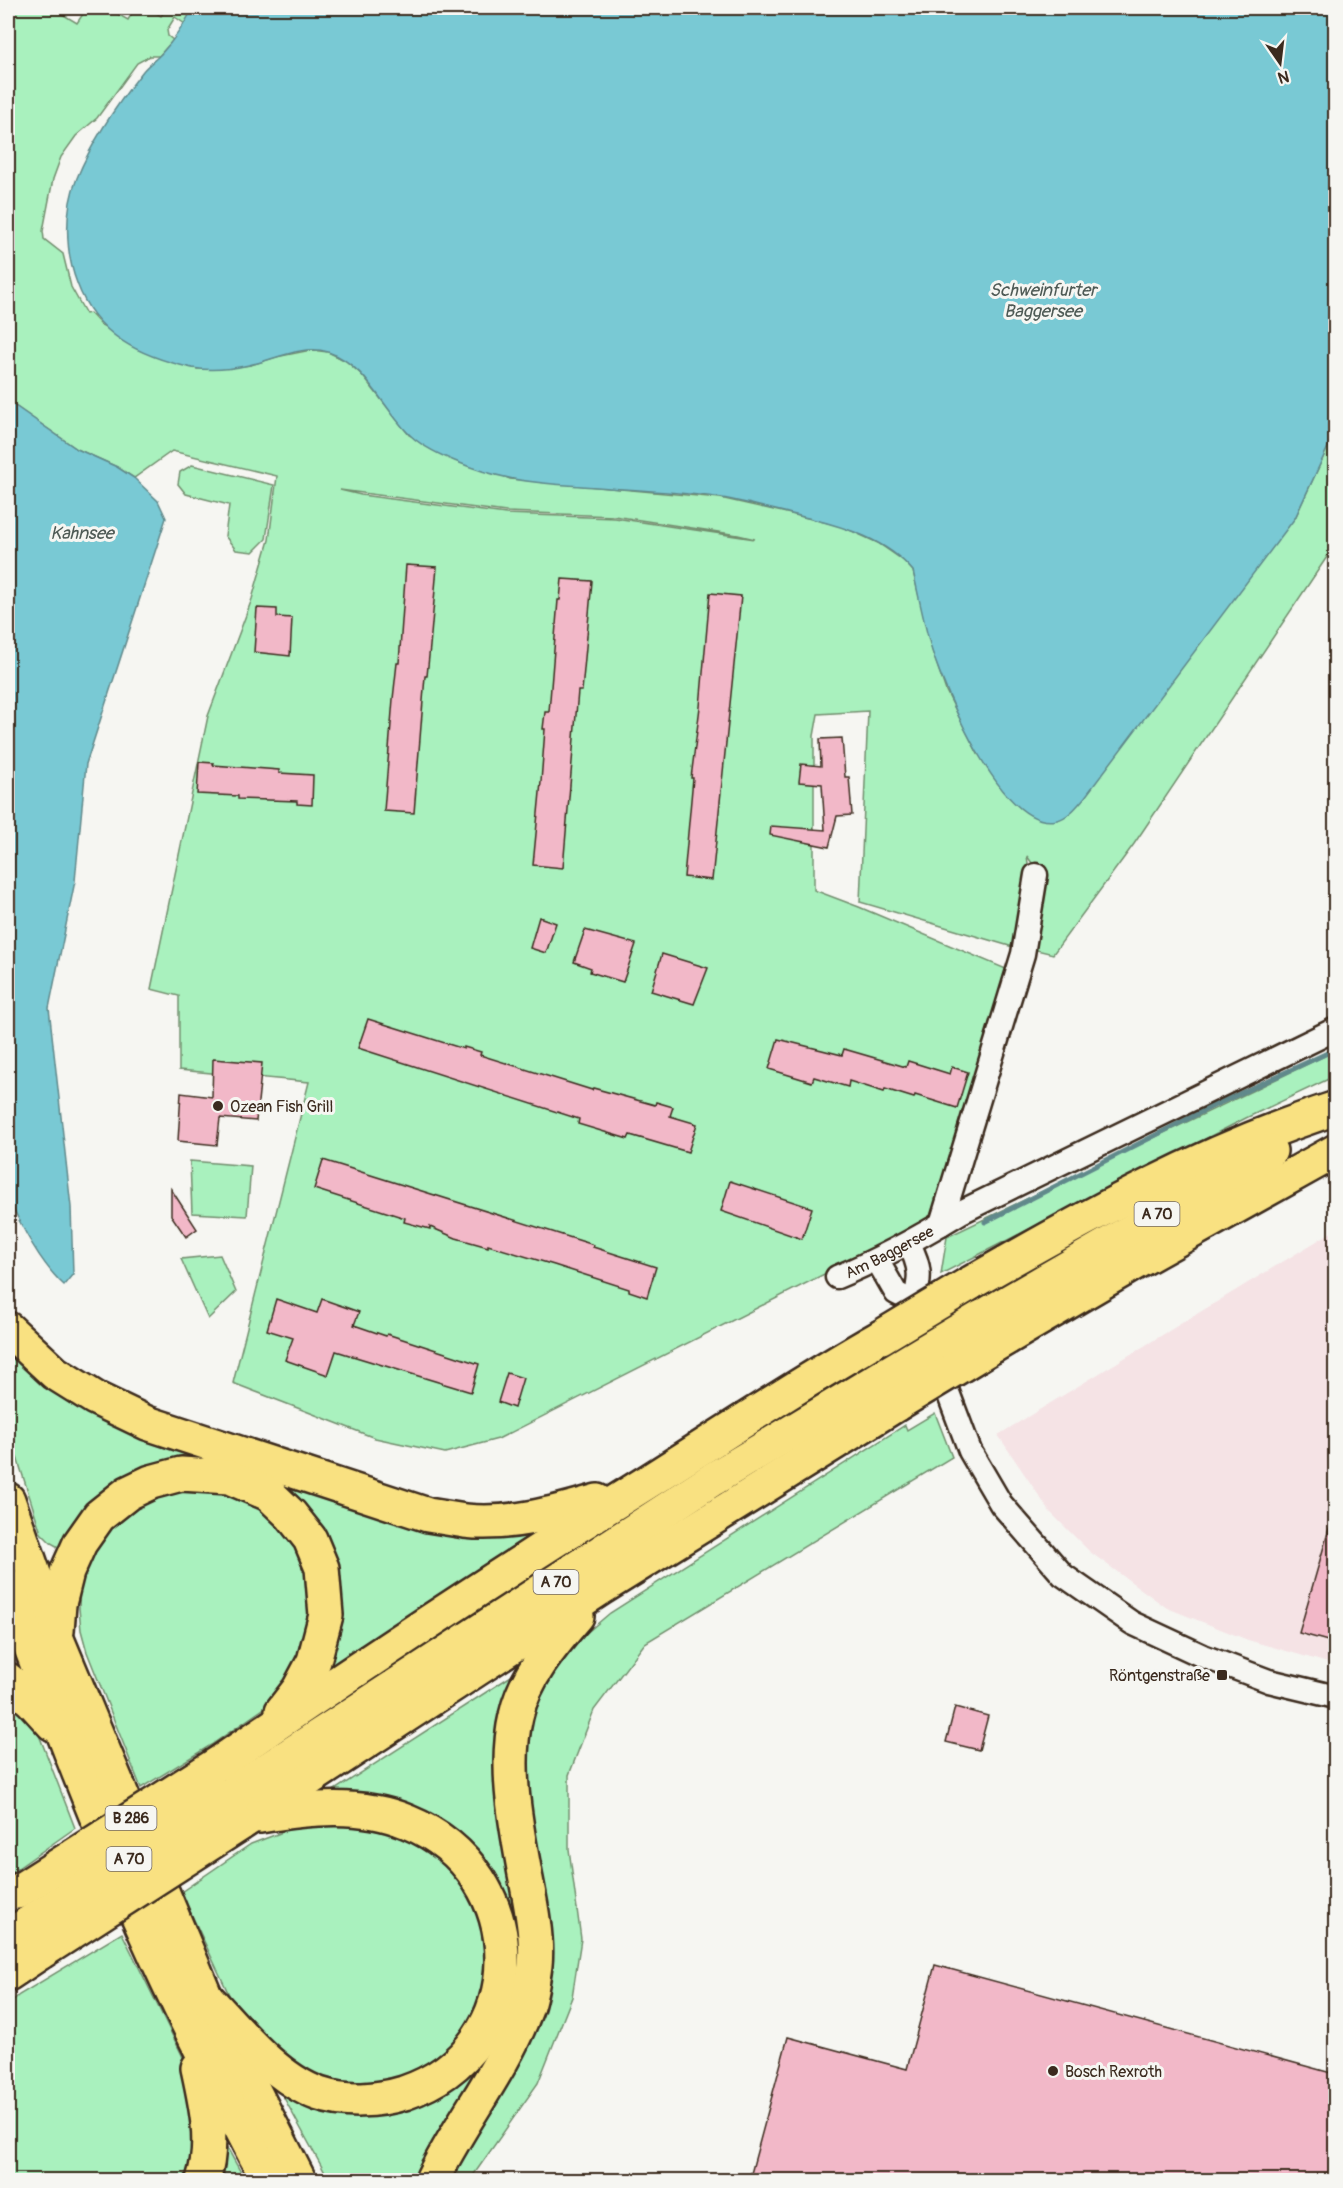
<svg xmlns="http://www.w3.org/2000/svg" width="1343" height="2188" viewBox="0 0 1343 2188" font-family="Pangolin,sans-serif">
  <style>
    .built { fill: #f5e3e5 }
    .green { fill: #a9f1be; stroke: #728e6e; stroke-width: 1.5; fill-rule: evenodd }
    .water { fill: #79c9d4; stroke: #60898b; stroke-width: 1.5 }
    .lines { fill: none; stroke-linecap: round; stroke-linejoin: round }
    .stream { stroke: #60898b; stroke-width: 5 }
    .building { fill: #f2b8c8; stroke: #3b2a1e; stroke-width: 1.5 }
    .street-casing { stroke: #3b2a1e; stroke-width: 27 }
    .highway-casing { stroke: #3b2a1e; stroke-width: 38 }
    .street { stroke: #f6f6f2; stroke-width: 22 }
    .highway { stroke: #f9e181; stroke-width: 33 }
    .highway-bridge-casing { stroke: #3b2a1e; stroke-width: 38; stroke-linecap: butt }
    .highway-bridge { stroke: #f9e181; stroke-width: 33 }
    .poi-dot { fill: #3b2a1e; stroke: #f6f6f2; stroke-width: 2 }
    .labels { text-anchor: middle; stroke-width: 6; stroke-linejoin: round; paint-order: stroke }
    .shield { fill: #f6f6f2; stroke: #73675e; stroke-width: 1.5 }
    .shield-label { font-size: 15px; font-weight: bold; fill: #3b2a1e }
    .poi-label { font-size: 16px; fill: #3b2a1e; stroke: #f6f6f2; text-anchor: start }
    .street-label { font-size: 16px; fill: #3b2a1e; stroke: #f6f6f2 }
    .water-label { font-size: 18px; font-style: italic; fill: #4e5a55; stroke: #f6f6f2 }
  </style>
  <rect width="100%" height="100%" fill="#f6f6f2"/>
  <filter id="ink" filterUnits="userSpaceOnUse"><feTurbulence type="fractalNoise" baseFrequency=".0167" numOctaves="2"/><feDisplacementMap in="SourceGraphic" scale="12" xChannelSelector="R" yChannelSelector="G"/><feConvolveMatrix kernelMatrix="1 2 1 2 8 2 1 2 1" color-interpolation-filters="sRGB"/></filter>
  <g filter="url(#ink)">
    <!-- built -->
    <polygon class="built" points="1335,1230 1335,1665 1248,1640 1167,1608 1090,1552 1050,1512 998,1435"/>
    <!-- green -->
    <g class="green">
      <path d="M8,8H65L62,14L77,23L87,8H107L128,20L135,8L145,14L149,8L161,16L167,8H193L185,24L175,17L167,30L168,36L173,40L159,56H150L137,63L97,118L76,136L61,157L53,179L43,231L44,239L63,254L71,287L86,314L90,313L101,325L197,369L227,368L251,365L276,357L311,350L328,352L346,361L362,375L409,435L510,479L720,498L778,511L841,526L878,543L904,561L913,571L932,650L946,691L978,754L1295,518L1335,432V545L1134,844L1053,954L1024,947L1044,880L1027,856L1031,885L1013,947L860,902L868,711L818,714L814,736V890L859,907L1006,969L1011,985L937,1217L498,1439L445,1453L375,1438L233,1383L309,1082L179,1070V996L151,989L208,716L252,599L269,540L277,476L172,451L134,478L117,467L77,449L8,401ZM340,490L506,512L614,516L738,535L755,539L615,518L506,514L361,495Z"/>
      <polygon points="192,465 274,485 266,539 253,552 236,550 225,536 229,505 186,494 178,484 180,472"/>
      <polygon points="1335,1051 1335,1076 1246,1118 941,1274 947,1237"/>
      <polygon points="190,1161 251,1166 247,1216 192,1213"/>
      <polygon points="220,1255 236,1292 208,1319 181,1259"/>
      <polygon points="8,1346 331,1499 563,1524 328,1670 339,1631 314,1524 181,1463 62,1549 51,1543 41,1533 9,1432 13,1431 8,1413"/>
      <polygon points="935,1413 952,1457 645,1643 594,1710 569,1775 569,1849 581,1939 572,1997 538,2083 470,2180 445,2180 531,2022 525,1772 531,1720 545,1685 570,1647 610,1613 905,1425 907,1430"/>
      <polygon points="187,1484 257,1500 304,1551 314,1643 266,1707 211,1745 141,1788 87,1652 81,1630 79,1608 80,1583 84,1563 119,1513"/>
      <polygon points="536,1660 529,1672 524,1955 511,2021 421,2180 329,2180 277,2085 353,2107 492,2030 478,1866 319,1800"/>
      <polygon points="8,1692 34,1722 75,1828 8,1875"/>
      <polygon points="334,1818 424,1840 487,1909 485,2013 422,2079 321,2086 239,2016 181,1892 251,1844 309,1822"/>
      <polygon points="122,1933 182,2055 191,2079 195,2180 8,2180 8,2005 19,1995"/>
      <polygon points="224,2145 229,2151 245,2180 213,2180"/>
    </g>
    <!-- water -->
    <g class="water">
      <path d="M193,8H1335V432L1295,518L1085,797C1077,806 1068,818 1057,820C1003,833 945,691 932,651C924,625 919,597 913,571C887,540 845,527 808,518C779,511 751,503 722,498C685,492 646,491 609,488C578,485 539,485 509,478C480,472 427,454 407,432C382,406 365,364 328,352C302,344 274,360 249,365C232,369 210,371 192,368C140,356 96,336 77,283C65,252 64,210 77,178C92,141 118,103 143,71C148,65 155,60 161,54C174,40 184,25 193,8Z"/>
      <path d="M8,401L77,449L117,467L134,478L158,501L166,518L86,764L75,881L49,1008L71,1207L73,1274L64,1285C41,1264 21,1226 8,1197Z"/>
    </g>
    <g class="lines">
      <!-- stream -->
      <polyline class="stream" points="985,1222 1213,1106 1336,1049"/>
    </g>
    <!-- building -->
    <g class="building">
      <polygon points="406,565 437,567 430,646 427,676 425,676 414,813 384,811 393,699 397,663 399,663"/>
      <polygon points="562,579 592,581 582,691 578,691 563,868 533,865 541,782 545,729 543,729 545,712 549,712 558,600 560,600"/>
      <polygon points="710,593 741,596 712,880 684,877 693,778 691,778 700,707"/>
      <polygon points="257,608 277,609 277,617 292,618 290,656 254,652"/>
      <polygon points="842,738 845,777 849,777 852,815 837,816 829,847 770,835 771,826 825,830 822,784 799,782 801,764 821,766 820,739"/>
      <polygon points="199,762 214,763 213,765 279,770 279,773 313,775 312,805 297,804 297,801 238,799 238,796 197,794"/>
      <polygon points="539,917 556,923 546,953 530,948"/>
      <polygon points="585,930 636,944 623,982 590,972 591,968 574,962"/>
      <polygon points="662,954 708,968 694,1004 651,991"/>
      <polygon points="368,1019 464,1049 464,1047 481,1052 480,1055 592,1090 593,1088 655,1105 656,1102 673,1107 670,1116 697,1124 688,1152 630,1135 628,1139 578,1124 579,1119 358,1048"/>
      <polygon points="778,1039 842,1055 844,1049 906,1067 908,1061 950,1074 952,1067 968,1072 957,1108 915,1095 914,1098 885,1089 884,1092 849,1081 848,1087 814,1077 812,1082 769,1069"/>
      <polygon points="213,1059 262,1063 256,1121 220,1118 217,1145 178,1141 181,1093 212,1097"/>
      <polygon points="323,1160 594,1245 593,1247 656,1267 647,1297 629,1291 629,1289 554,1265 488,1245 488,1247 456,1238 430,1227 430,1229 404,1222 405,1218 314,1189"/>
      <polygon points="730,1181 812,1208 802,1239 721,1211"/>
      <polygon points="171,1189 197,1229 186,1237 171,1215"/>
      <polygon points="276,1299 317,1313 322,1299 359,1312 354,1325 386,1336 387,1334 479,1364 471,1392 336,1351 328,1375 285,1360 293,1338 267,1330"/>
      <polygon points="507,1373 523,1378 514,1408 498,1402"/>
      <polygon points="1331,1522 1335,1522 1335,1643 1299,1633"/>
      <polygon points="955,1707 988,1716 979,1750 946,1742"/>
      <polygon points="935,1965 1335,2074 1335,2181 749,2181 788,2037 907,2069"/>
    </g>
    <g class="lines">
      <defs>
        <g id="street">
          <polyline points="941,1224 1023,954 1036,875"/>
          <path d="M909,1244C921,1267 921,1278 914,1302L970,1451L1001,1504L1063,1575L1132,1623L1203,1656L1269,1681L1336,1697"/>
          <polyline points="877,1260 896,1293 914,1302"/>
          <path id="s1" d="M837,1277C881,1259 920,1237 961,1212L1336,1029"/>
        </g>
        <g id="highway">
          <path d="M969,1284C1087,1216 1205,1150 1336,1108"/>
          <polyline points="982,1317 1270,1151"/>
          <path d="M8,1329L55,1373L95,1398L147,1423L428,1515C440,1517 452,1519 465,1521C509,1526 556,1513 597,1501"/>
          <polyline points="993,1346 1133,1264 1336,1151"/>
          <polyline points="8,1500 57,1639 206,1997 299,2180"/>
          <path d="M8,1586C51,1702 95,1819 145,1932C183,2017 225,2098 268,2180"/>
          <polyline points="57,1631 59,1604 67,1572 80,1543 99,1516 128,1493 151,1482 181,1474 229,1477 269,1494 291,1515 310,1539 322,1568 326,1615 314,1661 299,1689 282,1711"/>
          <polyline points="8,1680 32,1701 53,1724"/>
          <path d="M216,1765C355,1670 495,1577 638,1488C719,1437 798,1384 881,1337"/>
          <polyline points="228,1795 713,1479 887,1374"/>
          <polyline points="240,1824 601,1588 897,1404"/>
          <polyline points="8,1937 29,1923"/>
          <polyline points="8,1974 41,1952"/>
          <path d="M206,1997C237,2030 276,2079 319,2094C346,2103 378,2101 404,2093C535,2049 533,1873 408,1822C361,1802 309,1808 260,1816"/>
          <path d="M198,2068C206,2105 215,2144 203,2180"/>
          <path d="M432,2180C460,2122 503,2070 526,2009C531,1996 533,1979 535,1965C538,1938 530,1900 525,1874C516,1825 504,1766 516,1716C524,1678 552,1645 577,1616"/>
        </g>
      </defs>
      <!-- street casing -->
      <use href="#street" class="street-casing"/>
      <!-- highway casing -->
      <use href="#highway" class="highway-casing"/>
      <!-- street -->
      <use href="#street" class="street"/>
      <!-- highway -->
      <use href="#highway" class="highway"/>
      <defs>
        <g id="highway-bridge">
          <polyline points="881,1337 969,1284"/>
          <polyline points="887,1374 982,1317"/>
          <polyline points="897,1404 993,1346"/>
          <polyline points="17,1892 216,1765"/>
          <polyline points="29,1923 228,1795"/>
          <polyline points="41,1952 240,1824"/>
        </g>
      </defs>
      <!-- highway-bridge casing -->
      <use href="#highway-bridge" class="highway-bridge-casing"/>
      <!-- highway-bridge -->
      <use href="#highway-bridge" class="highway-bridge"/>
    </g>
  </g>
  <!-- markers -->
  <g class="poi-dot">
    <circle cx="218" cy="1106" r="6"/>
    <rect x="1216" y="1669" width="12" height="12" rx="3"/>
    <circle cx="1053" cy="2071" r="6"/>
  </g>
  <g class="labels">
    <!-- shield labels -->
    <g class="shield">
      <rect x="1134.5" y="1202" width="45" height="24" rx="4.5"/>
      <rect x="533.5" y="1570" width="45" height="24" rx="4.5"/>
      <rect x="105.5" y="1806" width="51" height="24" rx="4.5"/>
      <rect x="106.5" y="1847" width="45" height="24" rx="4.5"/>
    </g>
    <g class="shield-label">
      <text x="1157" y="1219">A 70</text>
      <text x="556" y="1587">A 70</text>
      <text x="131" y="1823">B 286</text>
      <text x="129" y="1864">A 70</text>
    </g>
    <!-- poi labels -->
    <g class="poi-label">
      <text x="230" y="1112">Ozean Fish Grill</text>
      <text x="1210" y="1681" text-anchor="end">Röntgenstraße</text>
      <text x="1065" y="2077">Bosch Rexroth</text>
    </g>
    <!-- street labels -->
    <g class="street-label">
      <text dy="6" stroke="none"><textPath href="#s1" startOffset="58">Am Baggersee</textPath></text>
    </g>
    <!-- water labels -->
    <g class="water-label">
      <text x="1043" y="296">Schweinfurter<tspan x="1043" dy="21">Baggersee</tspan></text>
      <text x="82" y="539">Kahnsee</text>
    </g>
  </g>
  <!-- margin -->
  <rect width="1343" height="2188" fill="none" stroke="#f6f6f2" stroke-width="30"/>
  <rect x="15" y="15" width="1313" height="2158" fill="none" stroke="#3b2a1e" stroke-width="2" filter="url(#ink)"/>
  <!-- north arrow -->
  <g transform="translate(1280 63) rotate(166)" stroke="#f6f6f2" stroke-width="4.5" paint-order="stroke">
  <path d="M0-4.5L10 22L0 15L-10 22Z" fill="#3b2a1e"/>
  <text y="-9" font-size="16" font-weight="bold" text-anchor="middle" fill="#3b2a1e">N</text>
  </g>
</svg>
